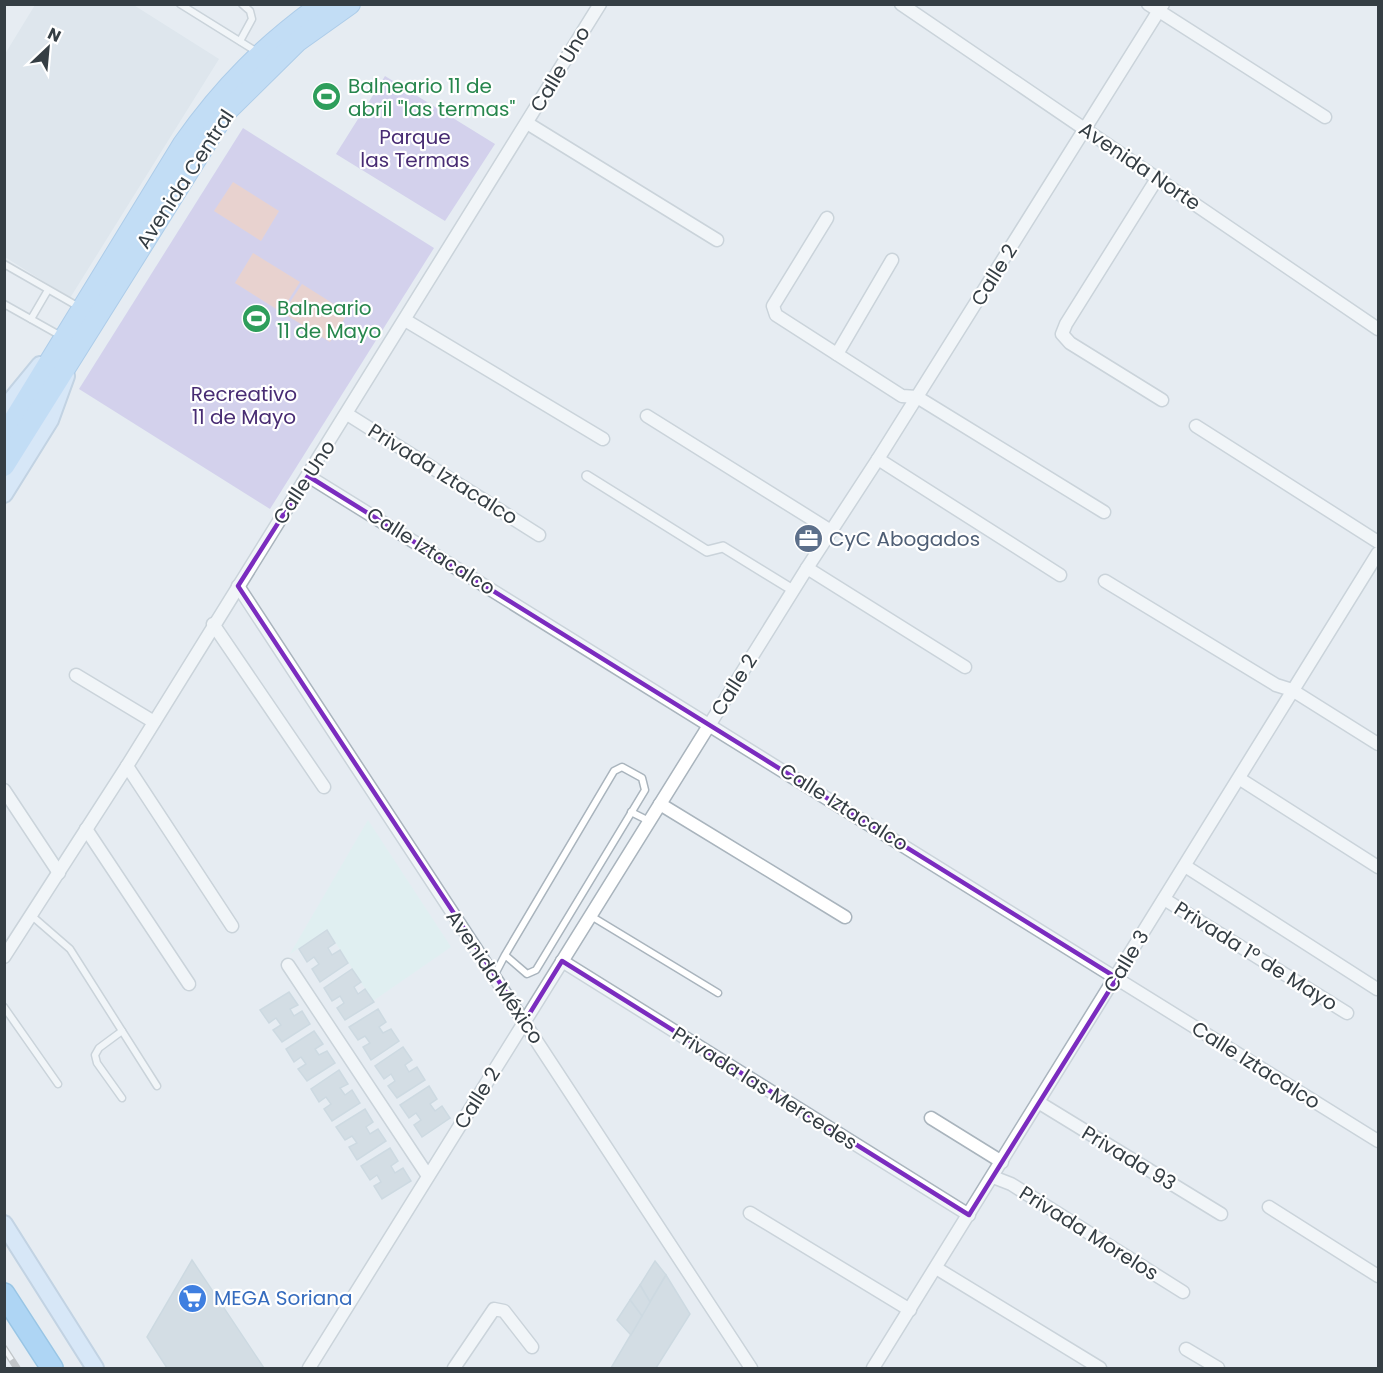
<svg xmlns="http://www.w3.org/2000/svg" width="1383" height="1373" viewBox="0 0 1383 1373" font-family="Poppins,sans-serif">
  <style>
    .residential { fill: #d4dde6 }
    .medical { fill: #daf2f0 }
    .green { fill: #bcb0e4 }
    .water { fill: #ecb2a5 }
    .building { fill: #bccad3; stroke: #afc2cd; stroke-width: 1.5 }
    .lines { fill: none; stroke-linecap: round; stroke-linejoin: round }
    .service-casing { stroke: #a9b4bd; stroke-width: 9 }
    .pedestrian-casing { stroke: #a9b4bd; stroke-width: 12 }
    .minor-casing { stroke: #a9b4bd; stroke-width: 15 }
    .secondary-casing { stroke: #97b3d0; stroke-width: 20 }
    .primary-casing { stroke: #69a5dd; stroke-width: 22 }
    .motorway-casing { stroke: #3d96d5; stroke-width: 24 }
    .service { stroke: #fff; stroke-width: 6 }
    .pedestrian { stroke: #fff; stroke-width: 9 }
    .minor { stroke: #fff; stroke-width: 12 }
    .secondary { stroke: #c6dffc; stroke-width: 16 }
    .primary { stroke: #98c9f9; stroke-width: 20 }
    .motorway { stroke: #6cb9f6; stroke-width: 21 }
    .rail-casing { stroke: #959595; stroke-width: 7 }
    .rail { stroke: #fff; stroke-width: 4.5; stroke-dasharray: 14; stroke-linecap: butt }
    .marked { fill: none; stroke: #7b2cbf; stroke-width: 4.5; stroke-linejoin: round }
    .labels { text-anchor: middle; stroke-width: 4.5; stroke-linejoin: round; paint-order: stroke }
    .street-label { font-size: 20px; fill: #353e44; stroke: #fff }
    .leisure-label { font-size: 20px; fill: #27864d; stroke: #fff; text-anchor: start }
    .park-label { font-size: 20px; fill: #482c73; stroke: #fff }
    .service-label { font-size: 20px; fill: #4e5e75; stroke: #fff; text-anchor: start }
    .shop-label { font-size: 20px; fill: #366cbe; stroke: #fff; text-anchor: start }
  </style>
  <rect width="100%" height="100%" fill="#e6ecf2"/>
  <!-- residential -->
  <polygon class="residential" points="132,4 219,59 70,298 5,257 5,54 35,5"/>
  <!-- medical -->
  <polygon class="medical" points="368,820 451,947 373,1001 327,929 290,954"/>
  <!-- green -->
  <g class="green">
    <polygon points="385,76 495,144 445,221 336,154"/>
    <polygon points="243,128 434,248 270,509 79,389"/>
  </g>
  <!-- water -->
  <g class="water">
    <polygon points="233,182 279,211 261,241 214,211"/>
    <polygon points="253,253 300,282 281,312 235,283"/>
    <polygon points="302,284 348,313 330,342 283,313"/>
  </g>
  <!-- building -->
  <g class="building">
    <polygon points="327,930 335,943 328,948 332,955 340,950 348,963 320,982 312,969 319,964 314,957 307,962 299,949"/>
    <polygon points="352,969 361,982 354,987 358,994 365,989 374,1002 345,1020 337,1008 344,1003 340,996 332,1001 324,988"/>
    <polygon points="289,992 298,1005 290,1009 294,1016 302,1011 310,1024 282,1042 273,1030 281,1025 276,1018 269,1023 260,1010"/>
    <polygon points="378,1009 386,1022 379,1027 383,1033 391,1029 399,1041 371,1060 363,1047 370,1043 365,1036 358,1040 349,1027"/>
    <polygon points="314,1031 323,1044 315,1049 319,1055 327,1051 335,1063 307,1081 298,1069 306,1064 301,1057 294,1062 286,1049"/>
    <polygon points="403,1047 412,1060 405,1065 409,1072 417,1067 425,1080 397,1098 388,1086 395,1081 391,1074 384,1079 375,1066"/>
    <polygon points="339,1070 348,1084 340,1088 345,1095 352,1090 360,1103 332,1121 324,1109 331,1104 326,1097 319,1102 311,1089"/>
    <polygon points="429,1086 437,1099 430,1104 435,1111 442,1106 450,1118 422,1137 414,1125 421,1120 416,1113 409,1118 400,1105"/>
    <polygon points="365,1109 373,1122 366,1127 370,1134 378,1129 386,1141 357,1160 349,1147 357,1143 352,1136 345,1140 336,1127"/>
    <polygon points="390,1148 398,1161 391,1166 395,1173 403,1168 411,1181 382,1199 374,1186 381,1182 377,1175 370,1180 361,1166"/>
    <polygon points="192,1260 264,1368 167,1368 147,1337"/>
    <polygon points="655,1261 666,1275 650,1302 640,1285"/>
    <polygon points="666,1275 690,1314 656,1368 611,1368"/>
    <polygon points="640,1285 650,1302 642,1316 630,1300"/>
    <polygon points="630,1300 642,1316 631,1335 617,1320"/>
  </g>
  <g class="lines">
    <defs>
      <g id="service">
        <polyline points="180,4 257,52"/>
        <polyline points="240,41 252,19 250,11 242,4"/>
        <polyline points="4,264 79,307"/>
        <polyline points="4,304 61,336"/>
        <polyline points="31,319 48,290"/>
        <polyline points="631,812 649,821"/>
        <polyline points="32,916 70,949 157,1086"/>
        <polyline points="591,916 718,993"/>
        <polyline points="494,976 505,955 614,771 622,767 642,778 645,790 536,970 527,974 505,955"/>
        <polyline points="4,1007 58,1084"/>
        <polyline points="122,1098 97,1063 95,1055 99,1048 122,1031"/>
      </g>
      <polyline id="pedestrian" points="587,476 707,551 723,547 793,590"/>
      <g id="minor">
        <polyline points="901,4 1378,329"/>
        <polyline points="1148,4 1325,117"/>
        <polyline points="527,123 717,240"/>
        <polyline points="1158,177 1066,324 1062,334 1070,343 1162,400"/>
        <polyline points="827,218 773,306 776,315 902,396 917,397 1104,512"/>
        <polyline points="405,320 603,439"/>
        <polyline points="837,354 892,260"/>
        <polyline points="347,414 539,535"/>
        <polyline points="647,416 831,531"/>
        <polyline points="1196,426 1378,542"/>
        <polyline points="878,459 1060,575"/>
        <polyline points="308,476 1378,1141"/>
        <polyline points="807,568 965,667"/>
        <polyline points="1105,581 1276,685 1292,690 1378,744"/>
        <polyline points="238,586 751,1368"/>
        <polyline points="213,624 324,787"/>
        <polyline points="76,675 154,722"/>
        <polyline points="127,766 232,926"/>
        <polyline points="1240,779 1378,867"/>
        <polyline points="4,790 59,873"/>
        <polyline points="660,804 845,917"/>
        <polyline points="86,829 189,984"/>
        <polyline points="1185,866 1377,989"/>
        <polyline points="1164,899 1347,1013"/>
        <polyline points="4,957 127,766 600,4"/>
        <polyline points="562,961 969,1215"/>
        <polyline points="288,965 428,1176"/>
        <polyline points="1038,1102 1221,1214"/>
        <polyline points="931,1118 1002,1162"/>
        <polyline points="993,1177 1011,1184 1183,1292"/>
        <polyline points="1269,1207 1378,1276"/>
        <polyline points="750,1213 910,1310"/>
        <polyline points="936,1268 1100,1368"/>
        <polyline points="1186,1349 1218,1368"/>
        <polyline points="309,1368 807,568 878,459 1163,4"/>
        <polyline points="454,1368 494,1309 504,1311 532,1347"/>
        <polyline points="873,1368 1378,553"/>
      </g>
      <g id="secondary">
        <polyline points="4,409 40,365"/>
        <polyline points="4,494 50,420 66,376"/>
        <polyline points="4,1224 95,1368"/>
      </g>
      <g id="primary">
        <path d="M4,436L183,144C223,87 265,45 322,4"/>
        <polyline points="4,466 225,113 298,41 350,4"/>
      </g>
      <polyline id="motorway" points="4,1294 52,1368"/>
    </defs>
    <!-- service casing -->
    <use href="#service" class="service-casing"/>
    <!-- pedestrian casing -->
    <use href="#pedestrian" class="pedestrian-casing"/>
    <!-- minor casing -->
    <use href="#minor" class="minor-casing"/>
    <!-- secondary casing -->
    <use href="#secondary" class="secondary-casing"/>
    <!-- primary casing -->
    <use href="#primary" class="primary-casing"/>
    <!-- motorway casing -->
    <use href="#motorway" class="motorway-casing"/>
    <!-- service -->
    <use href="#service" class="service"/>
    <!-- pedestrian -->
    <use href="#pedestrian" class="pedestrian"/>
    <!-- minor -->
    <use href="#minor" class="minor"/>
    <!-- secondary -->
    <use href="#secondary" class="secondary"/>
    <!-- primary -->
    <use href="#primary" class="primary"/>
    <!-- motorway -->
    <use href="#motorway" class="motorway"/>
    <defs>
      <polyline id="rail" points="4,1348 17,1368"/>
    </defs>
    <!-- rail casing -->
    <use href="#rail" class="rail-casing"/>
    <!-- rail -->
    <use href="#rail" class="rail"/>
  </g>
  <!-- marked area -->
  <path d="M0 0H1383V1373H0ZM308,476L1117,978L969,1215L562,961L525,1021L238,586Z" fill="#e6ecf2" fill-opacity=".55" fill-rule="evenodd"/>
  <path class="marked" d="M308,476L1117,978L969,1215L562,961L525,1021L238,586Z"/>
  <!-- icons -->
  <defs>
    <symbol id="stadium-disc" viewBox="-11 -11 22 22"><circle r="9.5" fill="#2e9e5b" stroke="#fff"/><path d="M0-5a6.5 5 0 1 0 0 10a6.5 5 0 1 0 0-10ZM-3.5-1.8h7v3.6h-7Z" fill="#fff"/></symbol>
    <symbol id="office-disc" viewBox="-11 -11 22 22"><circle r="9.5" fill="#5c6f8a" stroke="#fff"/><path d="M-6-3h4V-5.5h4V-3h4V5H-6ZM-1-4.5V-3h2v-1.5ZM-6 0V1H6V0Z" fill="#fff"/></symbol>
    <symbol id="supermarket-disc" viewBox="-11 -11 22 22"><circle r="9.5" fill="#3f7fe0" stroke="#fff"/><path d="M-6-5.5h2.5l.6 2H6L4.5 2H-2.5L-4.4-4H-6ZM-1.5 3.2a1.3 1.3 0 1 0 .1 0ZM3 3.2a1.3 1.3 0 1 0 .1 0Z" fill="#fff"/></symbol>
  </defs>
  <g fill-rule="evenodd">
    <use href="#stadium-disc" x="310" y="80" width="33" height="33"/>
    <use href="#stadium-disc" x="240" y="302" width="33" height="33"/>
    <use href="#office-disc" x="792" y="522" width="33" height="33"/>
    <use href="#supermarket-disc" x="176" y="1282" width="33" height="33"/>
  </g>
  <g class="labels">
    <!-- street labels -->
    <g class="street-label">
      <text transform="translate(560 69) rotate(-59)" y="7">Calle Uno</text>
      <text transform="translate(1140 166) rotate(34)" y="7">Avenida Norte</text>
      <text transform="translate(185 179) rotate(-57)" y="7">Avenida Central</text>
      <text transform="translate(994 275) rotate(-58)" y="7">Calle 2</text>
      <text transform="translate(443 474) rotate(32)" y="7">Privada Iztacalco</text>
      <text transform="translate(304 482) rotate(-57)" y="7">Calle Uno</text>
      <text transform="translate(431 551) rotate(32)" y="7">Calle Iztacalco</text>
      <text transform="translate(734 685) rotate(-58)" y="7">Calle 2</text>
      <text transform="translate(844 807) rotate(32)" y="7">Calle Iztacalco</text>
      <text transform="translate(1256 956) rotate(32)" y="7">Privada 1º de Mayo</text>
      <text transform="translate(1126 961) rotate(-59)" y="7">Calle 3</text>
      <text transform="translate(495 977) rotate(56)" y="7">Avenida México</text>
      <text transform="translate(1256 1065) rotate(32)" y="7">Calle Iztacalco</text>
      <text transform="translate(765 1088) rotate(32)" y="7">Privada las Mercedes</text>
      <text transform="translate(477 1098) rotate(-58)" y="7">Calle 2</text>
      <text transform="translate(1129 1158) rotate(31)" y="7">Privada 93</text>
      <text transform="translate(1089 1233) rotate(32)" y="7">Privada Morelos</text>
    </g>
    <!-- leisure labels -->
    <g class="leisure-label">
      <text x="348" y="93">Balneario 11 de<tspan x="348" dy="23">abril "las termas"</tspan></text>
      <text x="277" y="315">Balneario<tspan x="277" dy="23">11 de Mayo</tspan></text>
    </g>
    <!-- park labels -->
    <g class="park-label">
      <text x="415" y="144">Parque<tspan x="415" dy="23">las Termas</tspan></text>
      <text x="244" y="401">Recreativo<tspan x="244" dy="23">11 de Mayo</tspan></text>
    </g>
    <!-- service labels -->
    <g class="service-label">
      <text x="829" y="546">CyC Abogados</text>
    </g>
    <!-- shop labels -->
    <g class="shop-label">
      <text x="214" y="1305">MEGA Soriana</text>
    </g>
  </g>
  <!-- border -->
  <rect width="1383" height="1373" fill="none" stroke="#353e44" stroke-width="12"/>
  <!-- north arrow -->
  <g transform="translate(48 48) rotate(26)" stroke="#ffffff" stroke-width="4.5" paint-order="stroke">
  <path d="M0-4.5L10 22L0 15L-10 22Z" fill="#353e44"/>
  <text y="-9" font-size="16" font-weight="bold" text-anchor="middle" fill="#353e44">N</text>
  </g>
</svg>
